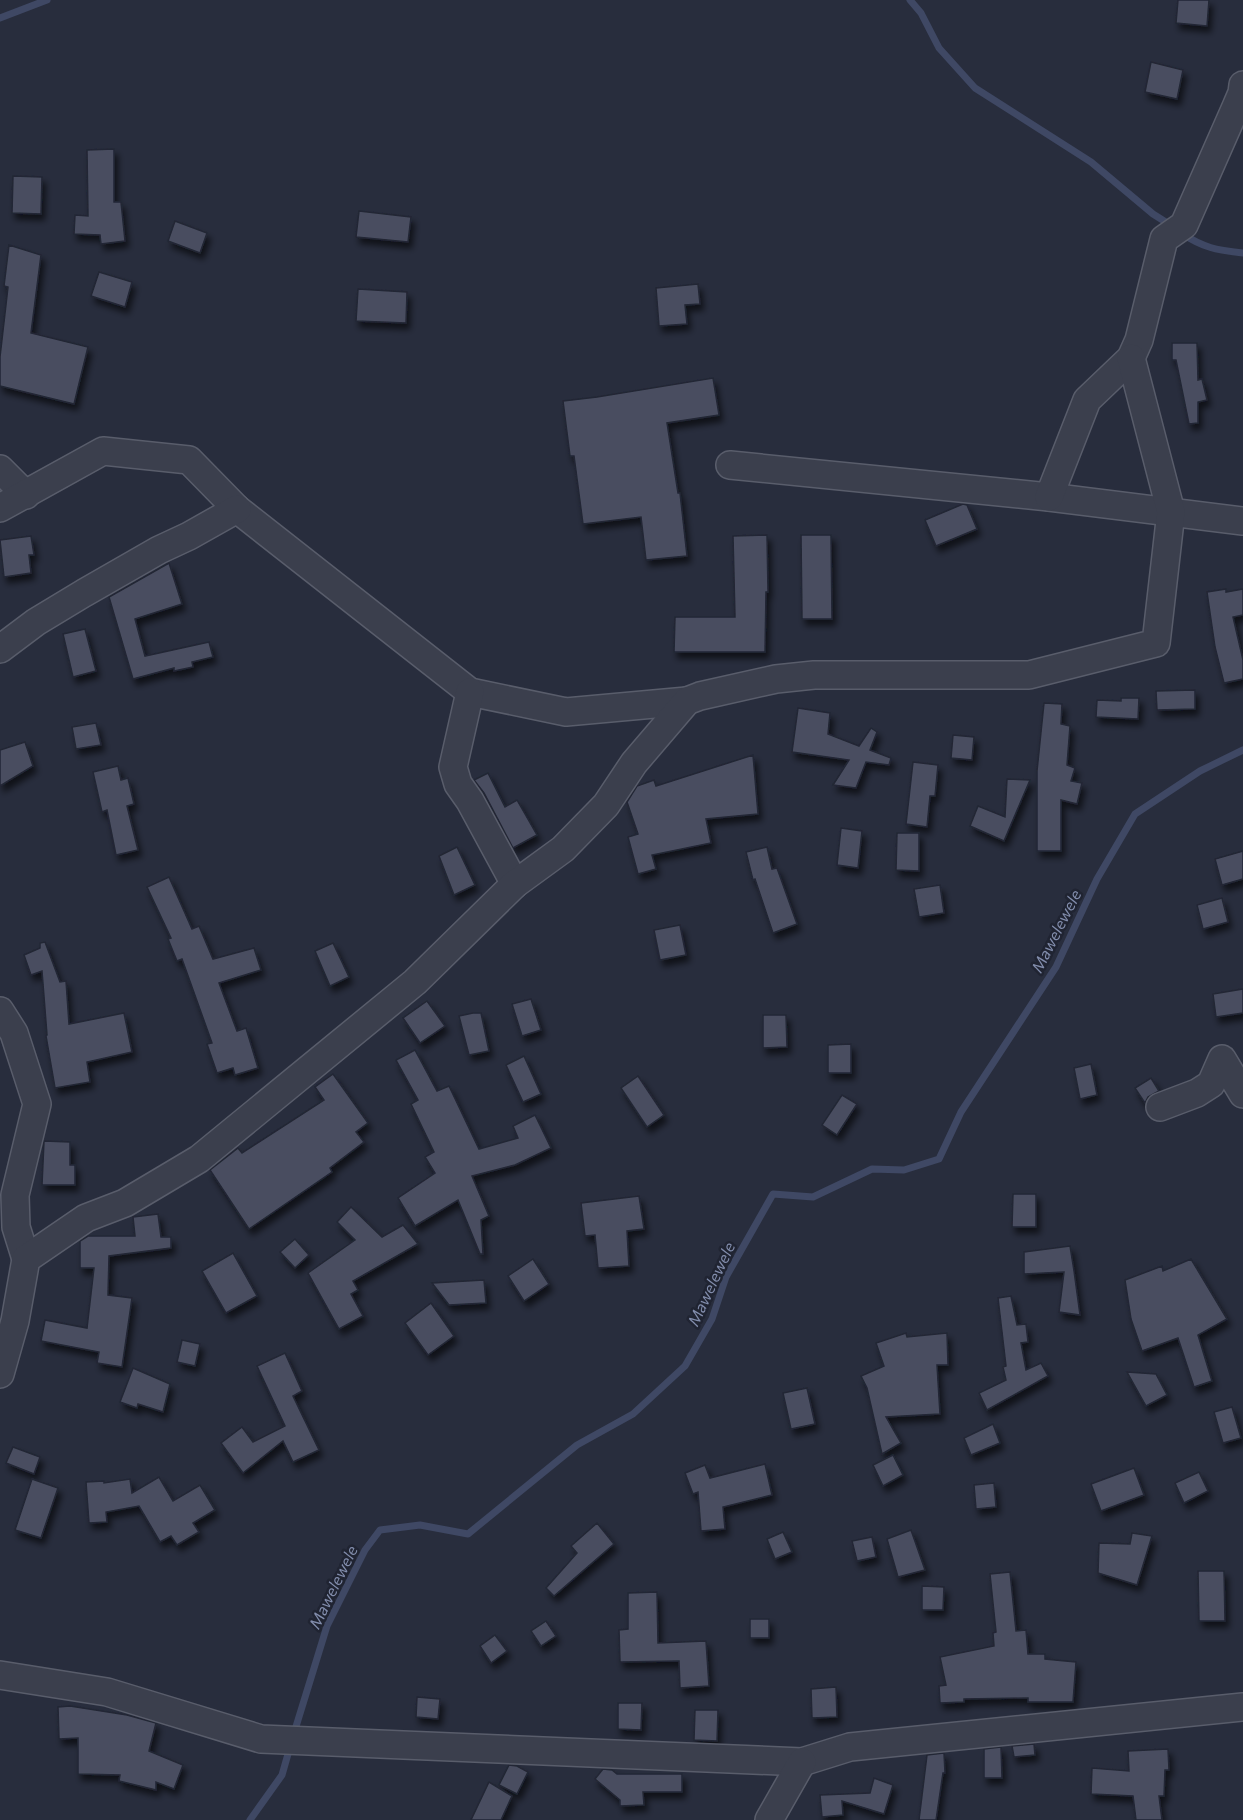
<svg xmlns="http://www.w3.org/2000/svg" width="1243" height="1820" viewBox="0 0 1243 1820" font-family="Commissioner,sans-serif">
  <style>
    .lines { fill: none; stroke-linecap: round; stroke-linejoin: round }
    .stream { stroke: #3f4864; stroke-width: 7 }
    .building { fill: #494e60; stroke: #222634; stroke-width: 1.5; filter: url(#shadow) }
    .minor-casing { stroke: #595d6b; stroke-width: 30 }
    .minor { stroke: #3b3f4d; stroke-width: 27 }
    .labels { text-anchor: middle; stroke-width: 5; stroke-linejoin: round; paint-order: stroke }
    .water-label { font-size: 16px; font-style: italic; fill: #828dac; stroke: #202432 }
  </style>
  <defs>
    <filter id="shadow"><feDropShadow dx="3.5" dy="6" stdDeviation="3" flood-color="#0009"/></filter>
  </defs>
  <rect width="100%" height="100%" fill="#282d3d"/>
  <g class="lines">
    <!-- stream -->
    <g class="stream">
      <polyline points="910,0 921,13 939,48 975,88 1091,162 1153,214 1172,226"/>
      <polyline points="0,18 47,0"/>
      <path d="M1181,233C1204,248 1216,250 1243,253"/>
      <polyline points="294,1733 327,1626 365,1550 380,1530 420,1525 468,1534 577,1445 633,1414 685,1366 712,1319 726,1277 773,1194 813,1197 872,1169 904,1170 939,1159 961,1112 1056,967 1097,879 1135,814 1200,771 1243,750"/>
      <polyline points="250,1820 282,1775 290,1747"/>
    </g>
  </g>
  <!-- building -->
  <g class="building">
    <polygon points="1178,0 1209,0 1207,26 1176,23"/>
    <polygon points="1151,62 1183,70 1177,99 1145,92"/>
    <polygon points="114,149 114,202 121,202 125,241 101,244 100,235 74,234 75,215 88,216 87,150"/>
    <polygon points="13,176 42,177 41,214 12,213"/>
    <polygon points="359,211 411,217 408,242 356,237"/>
    <polygon points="175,221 207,233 200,253 168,241"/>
    <polygon points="9,245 41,255 31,333 88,347 74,404 0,386 0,357 8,287 4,286"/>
    <polygon points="99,272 132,282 125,307 91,296"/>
    <polygon points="698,284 700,304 685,305 687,324 659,326 656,288"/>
    <polygon points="358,289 407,292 406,323 356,321"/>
    <polygon points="1172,343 1197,343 1198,380 1202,379 1207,400 1198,402 1198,423 1189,424 1176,360 1172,360"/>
    <polygon points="713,378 719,415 667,423 678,493 680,493 687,556 646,560 641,517 583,524 574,456 570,456 563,401 597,397"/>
    <polygon points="963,504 967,505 977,529 936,546 925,520"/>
    <polygon points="767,535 768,592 766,592 765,652 674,652 675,617 735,617 733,536"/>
    <polygon points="801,535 831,535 832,619 802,619"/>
    <polygon points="31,536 34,555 29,555 31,573 4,577 0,540"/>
    <polygon points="169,563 182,604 135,619 145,656 209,642 213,657 192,662 193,667 174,671 174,668 133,679 109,597"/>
    <polygon points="1226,589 1226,592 1243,589 1243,615 1233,617 1243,660 1243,679 1224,683 1215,647 1207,592"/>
    <polygon points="85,629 96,671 73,677 63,634"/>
    <polygon points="1195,690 1195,709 1157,710 1156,691"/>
    <polygon points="1121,698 1139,698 1138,719 1096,717 1097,700 1121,701"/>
    <polygon points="1044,703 1062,704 1061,724 1070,726 1067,765 1075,768 1071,781 1082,783 1077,804 1061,800 1061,851 1037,851 1037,771"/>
    <polygon points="798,708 830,713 828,734 859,746 871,728 877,732 870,750 891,758 889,765 866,762 856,788 833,785 849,760 792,752"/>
    <polygon points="96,723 101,745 76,749 72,727"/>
    <polygon points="953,735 974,737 972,760 951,758"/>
    <polygon points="25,742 33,766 0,786 0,750"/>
    <polygon points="753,755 758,814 706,819 711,843 652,855 656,869 638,874 628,837 638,834 627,802 637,786 654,780 656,786"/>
    <polygon points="913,762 938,765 935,796 930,796 927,827 906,824"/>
    <polygon points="118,766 121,780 128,778 134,804 127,806 138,850 116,855 107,810 102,812 93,772"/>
    <polygon points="488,773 505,807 517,800 537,835 513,848 484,793 474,780"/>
    <polygon points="1007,779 1030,780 1004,841 970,826 978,806 1005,817"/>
    <polygon points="841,828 862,831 858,868 837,865"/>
    <polygon points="897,833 919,833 919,871 896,870"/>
    <polygon points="457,847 475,885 454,895 439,856"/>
    <polygon points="767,847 772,869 777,868 797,924 773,933 755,879 753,880 746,852"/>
    <polygon points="1243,851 1243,879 1222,885 1215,859"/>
    <polygon points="169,877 192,929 199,926 213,959 254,948 261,970 219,983 237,1031 246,1028 258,1068 235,1075 233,1068 217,1073 207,1044 212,1043 182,959 177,961 168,939 171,938 147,887"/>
    <polygon points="940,885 944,913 919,917 914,889"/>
    <polygon points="1222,898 1228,922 1203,929 1197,905"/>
    <polygon points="680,925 686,955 660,960 654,930"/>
    <polygon points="45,942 60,982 66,981 69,1024 124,1013 132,1052 87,1062 90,1082 55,1088 46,1036 47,1035 42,971 31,975 24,955 40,948 40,943"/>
    <polygon points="333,943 349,977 330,986 315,951"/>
    <polygon points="1243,989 1243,1013 1216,1017 1213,994"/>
    <polygon points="531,999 541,1030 522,1036 512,1004"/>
    <polygon points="427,1001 445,1026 420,1043 403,1018"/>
    <polygon points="473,1013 481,1013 489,1051 469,1055 459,1016"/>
    <polygon points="763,1015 786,1015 787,1047 763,1048"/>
    <polygon points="851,1044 851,1073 828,1073 828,1045"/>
    <polygon points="415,1050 437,1091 449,1086 479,1149 518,1138 513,1126 535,1115 551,1148 515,1165 472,1176 489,1216 481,1220 483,1254 480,1254 458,1200 415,1226 398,1198 435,1173 425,1157 434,1152 411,1104 418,1100 396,1060"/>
    <polygon points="524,1056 541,1094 523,1102 506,1065"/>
    <polygon points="1091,1064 1097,1095 1080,1099 1074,1068"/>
    <polygon points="333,1074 368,1123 356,1132 364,1142 330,1168 332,1172 249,1229 210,1170 238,1148 242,1153 324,1100 315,1087"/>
    <polygon points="638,1076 664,1115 647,1127 621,1088"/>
    <polygon points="1151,1078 1159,1091 1148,1097 1145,1103 1135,1088"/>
    <polygon points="842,1095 857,1104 837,1135 822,1125"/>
    <polygon points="44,1141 70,1142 70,1165 75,1165 75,1185 42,1185"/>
    <polygon points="1013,1194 1036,1194 1036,1227 1012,1227"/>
    <polygon points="639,1196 644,1229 627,1231 629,1266 598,1268 595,1235 585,1236 581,1203"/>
    <polygon points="351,1207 382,1237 403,1225 418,1244 353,1281 358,1290 351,1294 363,1316 339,1329 308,1273 355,1240 337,1222"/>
    <polygon points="158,1214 161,1237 171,1237 171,1248 109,1256 108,1295 132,1298 122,1367 97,1363 99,1352 41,1341 45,1320 87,1328 94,1268 80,1268 80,1241 88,1236 135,1236 133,1217"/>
    <polygon points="295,1239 309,1255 295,1268 280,1252"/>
    <polygon points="1070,1246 1074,1271 1080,1315 1059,1312 1064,1272 1024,1274 1024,1252"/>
    <polygon points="233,1253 257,1296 226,1313 202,1271"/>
    <polygon points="533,1259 549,1284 524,1301 508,1276"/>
    <polygon points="1191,1259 1227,1319 1198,1335 1212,1381 1194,1387 1178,1338 1142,1351 1131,1319 1125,1280 1162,1266 1163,1271"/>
    <polygon points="484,1280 486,1303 449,1305 432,1283"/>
    <polygon points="1011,1296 1017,1325 1026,1324 1028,1342 1021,1343 1026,1370 1041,1363 1048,1376 987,1410 979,1393 1006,1380 1003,1367 1006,1366 998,1298"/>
    <polygon points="431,1303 454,1336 428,1355 405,1323"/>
    <polygon points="906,1333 907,1337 947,1333 948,1365 937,1365 940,1414 886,1417 901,1443 882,1454 867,1388 861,1376 884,1366 876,1343"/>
    <polygon points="182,1340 200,1344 195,1366 177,1362"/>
    <polygon points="285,1353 302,1391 293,1396 319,1450 293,1462 283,1441 243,1473 221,1443 242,1427 253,1442 285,1426 257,1366"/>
    <polygon points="133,1368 170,1384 163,1412 138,1404 137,1408 120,1402"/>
    <polygon points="1127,1372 1156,1374 1167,1395 1146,1406"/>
    <polygon points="807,1388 815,1424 791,1429 783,1393"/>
    <polygon points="1232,1407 1241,1438 1223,1443 1214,1412"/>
    <polygon points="993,1424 1000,1443 971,1455 964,1438"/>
    <polygon points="13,1447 40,1457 34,1474 6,1463"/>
    <polygon points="893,1455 903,1475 883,1486 873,1465"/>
    <polygon points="765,1464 772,1495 723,1507 725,1529 701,1531 698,1492 693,1494 685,1473 705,1465 710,1478"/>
    <polygon points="1134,1468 1144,1495 1101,1511 1091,1484"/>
    <polygon points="1199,1472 1208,1491 1184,1503 1175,1483"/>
    <polygon points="159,1477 173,1501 200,1485 215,1510 193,1523 199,1532 177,1545 171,1536 160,1542 139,1506 106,1512 107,1522 89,1523 86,1482 104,1481 104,1483 130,1479 132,1493"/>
    <polygon points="32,1479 58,1488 41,1538 15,1530"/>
    <polygon points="994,1483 996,1507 976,1509 974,1485"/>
    <polygon points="597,1523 614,1544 554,1596 546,1588 577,1553 571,1546"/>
    <polygon points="911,1530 925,1570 898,1577 887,1539"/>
    <polygon points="783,1532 792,1552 775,1559 767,1539"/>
    <polygon points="1132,1533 1152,1536 1137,1585 1098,1573 1099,1543 1130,1544"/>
    <polygon points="872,1537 876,1557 857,1561 852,1541"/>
    <polygon points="1198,1571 1224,1571 1225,1621 1199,1621"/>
    <polygon points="1010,1572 1016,1631 1026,1630 1028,1654 1045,1654 1045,1659 1076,1662 1073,1702 1028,1702 1028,1698 964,1699 964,1702 940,1703 939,1686 946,1685 940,1657 994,1646 993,1633 996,1632 990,1574"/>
    <polygon points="922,1586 944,1587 943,1610 922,1610"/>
    <polygon points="657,1592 658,1643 706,1641 709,1686 680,1688 679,1661 620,1662 619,1630 628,1629 628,1593"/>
    <rect x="750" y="1619" width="19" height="19"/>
    <polygon points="546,1621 556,1636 541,1646 531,1631"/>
    <polygon points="495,1635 507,1651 491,1663 480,1646"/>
    <polygon points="836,1687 837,1717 812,1718 811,1689"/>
    <polygon points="417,1697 440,1699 438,1719 416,1717"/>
    <polygon points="618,1703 642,1703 641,1730 618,1729"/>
    <polygon points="70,1706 127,1715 156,1723 149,1751 183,1765 174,1789 156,1782 156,1790 119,1781 120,1775 78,1774 78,1738 59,1739 58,1707"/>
    <polygon points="695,1710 718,1710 717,1741 694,1740"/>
    <polygon points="1034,1744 1035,1755 1014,1757 1012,1746"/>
    <polygon points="1001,1747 1002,1778 984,1778 984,1749"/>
    <polygon points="1168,1749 1169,1770 1165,1770 1164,1796 1159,1796 1162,1820 1136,1820 1133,1796 1091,1794 1092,1768 1129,1771 1128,1751"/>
    <polygon points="944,1753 945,1773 943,1773 936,1820 919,1820 927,1755"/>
    <polygon points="509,1765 517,1766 528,1772 517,1794 499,1785"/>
    <polygon points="603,1769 612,1770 617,1774 682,1774 682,1792 643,1792 644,1805 620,1806 620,1800 595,1779"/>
    <polygon points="874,1778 893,1785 884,1814 842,1801 843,1815 822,1817 820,1795 870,1793"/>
    <polygon points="489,1782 512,1796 501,1820 471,1820"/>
  </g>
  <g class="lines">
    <defs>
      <g id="minor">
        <polyline points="730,465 1049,497 1243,521"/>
        <polyline points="0,469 26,495"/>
        <polyline points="1049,497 1087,400 1131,358 1139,340 1164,239 1184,225 1236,107 1242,93 1243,85"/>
        <polyline points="0,508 103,451 189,460 237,509 470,692 566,712 687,701"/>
        <polyline points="0,649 36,622 84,593 159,550 189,536 237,509"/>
        <polyline points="470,692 453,767 458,784 470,801 515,884"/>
        <polyline points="0,1011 14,1033 37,1104 15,1195 16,1227 26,1259"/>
        <polyline points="1160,1107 1197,1093 1211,1084 1222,1059 1243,1094"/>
        <polyline points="0,1374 15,1321 26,1259 86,1218 125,1203 199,1159 415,982 515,884 563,849 606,805 634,763 687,701 700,696 776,679 814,675 1029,675 1156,643 1171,512 1131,358"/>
        <polyline points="0,1675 107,1692 261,1739 802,1762 850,1747 1243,1707"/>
        <polyline points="769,1820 802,1762"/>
      </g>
    </defs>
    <!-- minor casing -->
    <use href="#minor" class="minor-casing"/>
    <!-- minor -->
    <use href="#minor" class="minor"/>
  </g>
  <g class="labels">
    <!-- water labels -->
    <g class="water-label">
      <text transform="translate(1056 931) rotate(-63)" y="6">Mawelewele</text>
      <text transform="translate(711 1284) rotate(-65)" y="6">Mawelewele</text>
      <text transform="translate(333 1587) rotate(-64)" y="6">Mawelewele</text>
    </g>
  </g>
</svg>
